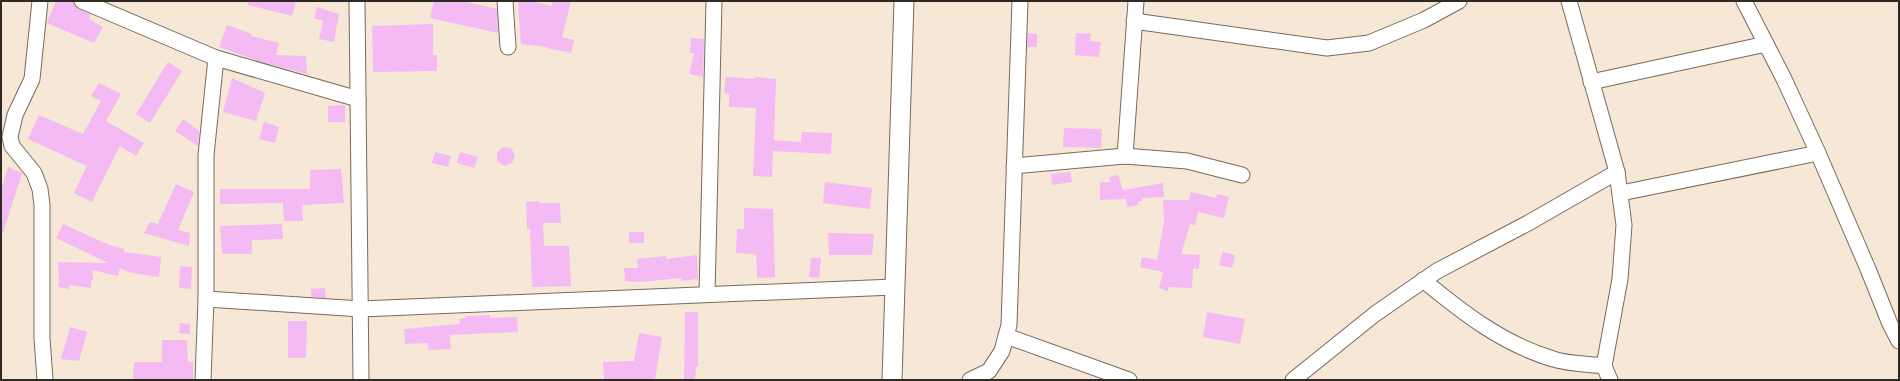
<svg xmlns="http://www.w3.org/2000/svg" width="1900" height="381" viewBox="0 0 1900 381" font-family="Raleway,sans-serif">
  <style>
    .building { fill: #f3baf3 }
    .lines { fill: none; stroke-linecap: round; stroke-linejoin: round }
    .minor-casing { stroke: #786a5c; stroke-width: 17 }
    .tertiary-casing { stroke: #786a5c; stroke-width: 21 }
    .minor { stroke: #fff; stroke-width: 15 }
    .tertiary { stroke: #fff; stroke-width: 19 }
  </style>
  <rect width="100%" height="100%" fill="#f7e7d6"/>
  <!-- building -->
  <g class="building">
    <polygon points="56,1 73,1 75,6 78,9 91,14 89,19 103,27 94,43 47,23"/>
    <polygon points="248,1 296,1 292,16 248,5"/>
    <polygon points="434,1 463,1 497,9 498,33 430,18"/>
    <polygon points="518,1 530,1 552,6 552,1 571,1 562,37 574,40 571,53 547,48 547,47 521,44"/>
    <polygon points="317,7 339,14 334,42 319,39 323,21 314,18"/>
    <polygon points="433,24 433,55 437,55 437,71 373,72 372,26"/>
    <polygon points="227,25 252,34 251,36 279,43 276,55 306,56 307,74 258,61 219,47"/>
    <polygon points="1028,33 1037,34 1037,47 1027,47"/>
    <polygon points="1076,33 1091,34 1090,41 1101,42 1099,57 1075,55"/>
    <polygon points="691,38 704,39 703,77 689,74 694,53 690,53"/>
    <polygon points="168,62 182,71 150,123 136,114"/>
    <polygon points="726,77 755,79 755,77 776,79 774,140 801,142 802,132 832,133 831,154 773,151 772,177 753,176 756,108 729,107 729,94 724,93"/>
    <polygon points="232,78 265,93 256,121 223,112"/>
    <polygon points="99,83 121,94 106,121 144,143 136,156 120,146 92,202 74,193 87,166 28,139 39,115 83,134 101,101 91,96"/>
    <polygon points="345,105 345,122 328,122 328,106"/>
    <polygon points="183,119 199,131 198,146 175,131"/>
    <polygon points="264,122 279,127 275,143 259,139"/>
    <polygon points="1064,128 1102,129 1101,148 1063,147"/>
    <polygon points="503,147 511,148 515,155 512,163 504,166 497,161 497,153"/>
    <polygon points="435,152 451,156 448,167 432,163"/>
    <polygon points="460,152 478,157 474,168 457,163"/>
    <polygon points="8,167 22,173 3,233 1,233 1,189"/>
    <polygon points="341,169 344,203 302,205 303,221 284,221 283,203 220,204 220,189 310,189 310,170"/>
    <polygon points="1070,172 1072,182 1052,185 1051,174"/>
    <polygon points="1118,175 1123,190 1163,183 1164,197 1142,198 1142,201 1138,202 1138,205 1127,207 1126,199 1100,200 1100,182 1110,182 1109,177"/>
    <polygon points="825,182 872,188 870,209 823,203"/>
    <polygon points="176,184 194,192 178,230 190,233 189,246 144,233 150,222 158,224"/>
    <polygon points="1191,192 1216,198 1217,194 1229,197 1224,218 1198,212 1195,225 1190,224 1181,254 1200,255 1199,269 1193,268 1192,288 1169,287 1168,291 1159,288 1163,272 1140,267 1142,257 1157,260 1164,222 1163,200 1189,200"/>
    <polygon points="539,201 539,203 560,203 561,223 543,223 544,246 569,246 571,286 532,287 530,229 527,229 526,202"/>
    <polygon points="744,208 773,209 775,277 757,278 756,254 736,253 737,229 744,229"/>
    <polygon points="63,224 107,244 124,249 124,252 161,257 159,277 128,272 120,268 118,276 92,270 93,280 91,281 91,288 69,285 69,289 58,287 59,281 58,262 108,263 56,238"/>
    <polygon points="282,224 283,239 252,240 252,254 222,254 220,226"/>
    <rect x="629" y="232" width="15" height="11"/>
    <polygon points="828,233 874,234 872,255 829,255"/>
    <polygon points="1223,252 1235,255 1232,268 1219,265"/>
    <polygon points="697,255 698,279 681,281 681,278 640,282 625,281 624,268 638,268 637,259 666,256 666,259"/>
    <polygon points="811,258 821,258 819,278 809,277"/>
    <polygon points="180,266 192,267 191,289 179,288"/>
    <polygon points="325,288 326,298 311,297 311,289"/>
    <polygon points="685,312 698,312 698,367 696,367 695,380 684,380"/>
    <polygon points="1207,312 1245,319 1240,344 1203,337"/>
    <polygon points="490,315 490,318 517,317 518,332 450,335 451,349 428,350 428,343 405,344 404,329 460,324 459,319 466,318 466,316"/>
    <polygon points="288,321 307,321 306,358 288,358"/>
    <polygon points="180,323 190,324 190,334 179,333"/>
    <polygon points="70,327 87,332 79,361 61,359"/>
    <polygon points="639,333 662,337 655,380 604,380 603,362 634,361"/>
    <polygon points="162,340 187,340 188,362 193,362 193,380 133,380 134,362 162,362"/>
  </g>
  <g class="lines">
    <defs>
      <g id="minor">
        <polyline points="40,1 32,79 15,115 10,137 12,146 34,173 40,189 42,205 42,338 45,380"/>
        <polyline points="82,1 216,58 358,99"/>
        <polyline points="357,1 361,380"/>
        <polyline points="505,1 508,47"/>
        <polyline points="1569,1 1617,172 1624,225 1620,279 1604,366 1610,380"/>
        <polyline points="1744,1 1784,79 1818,153 1868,269 1890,324 1899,341"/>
        <polyline points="1134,21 1327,48 1369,43 1424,20 1459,1"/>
        <polyline points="1591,82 1766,44"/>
        <polyline points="1125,156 1136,1"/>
        <polyline points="1014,166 1125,156 1187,161 1242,175"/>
        <polyline points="1621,193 1818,153"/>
        <path d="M1423,280C1463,313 1503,344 1553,359C1568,364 1588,364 1604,366"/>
        <polyline points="707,294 714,1"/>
        <polyline points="206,299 361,309 894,287"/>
        <polyline points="1006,336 1129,380"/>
        <polyline points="203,380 206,299 206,155 216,58"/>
        <polyline points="970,380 989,371 1002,351 1009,325 1020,1"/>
        <polyline points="1293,380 1375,314 1437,271 1530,222 1617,172"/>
      </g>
      <polyline id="tertiary" points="892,380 904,1"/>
    </defs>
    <!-- minor casing -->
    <use href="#minor" class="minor-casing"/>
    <!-- tertiary casing -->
    <use href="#tertiary" class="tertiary-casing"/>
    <!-- minor -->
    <use href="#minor" class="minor"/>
    <!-- tertiary -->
    <use href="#tertiary" class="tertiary"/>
  </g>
  <!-- border -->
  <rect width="1900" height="381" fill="none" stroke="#302a24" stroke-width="4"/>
</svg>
